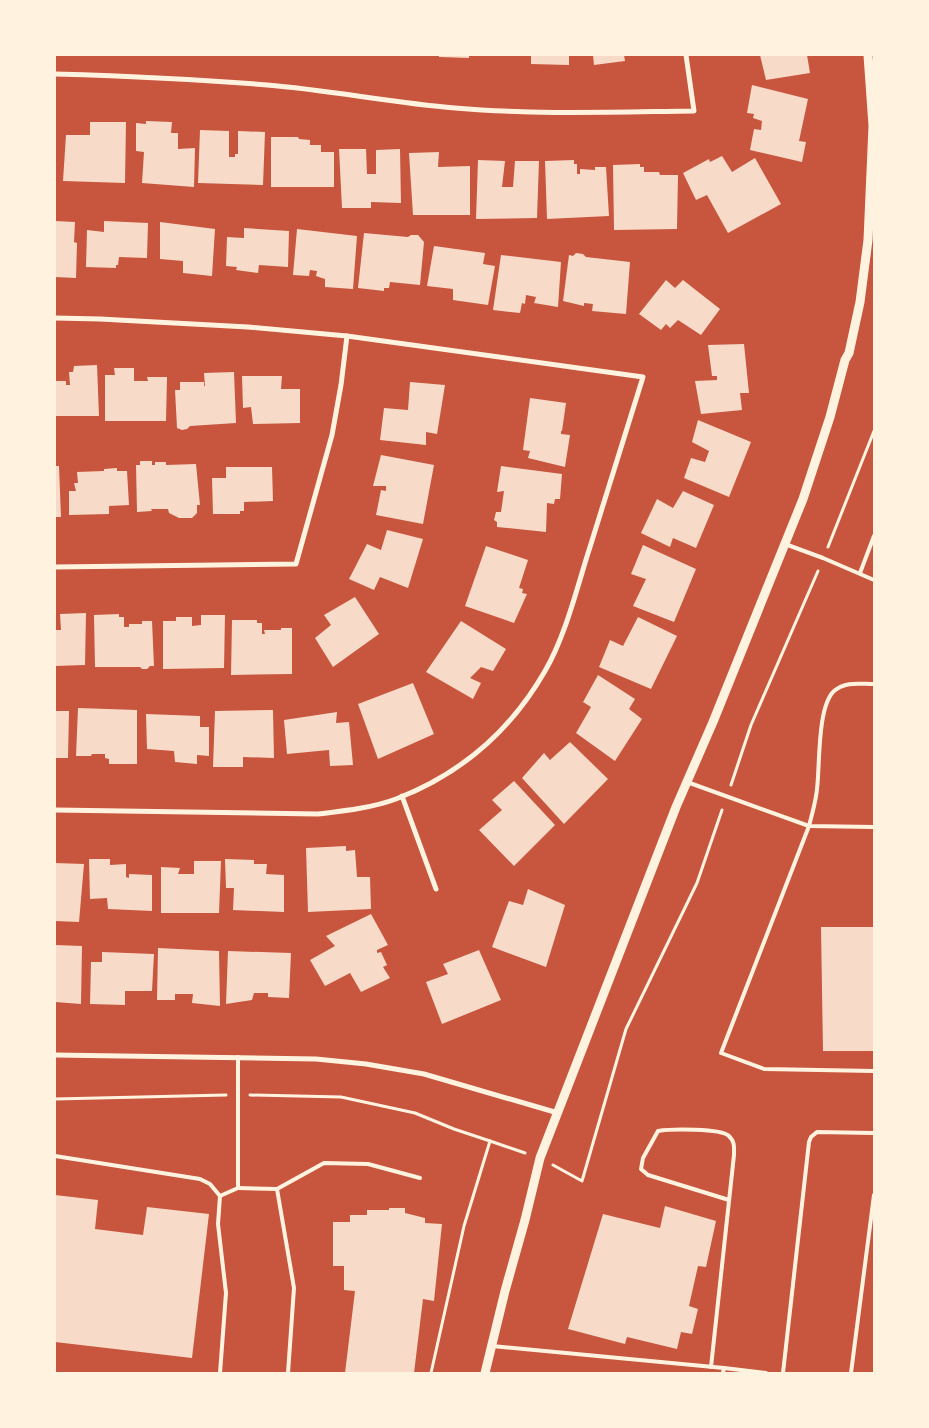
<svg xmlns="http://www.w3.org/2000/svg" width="929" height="1428" viewBox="0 0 929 1428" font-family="Cabin,sans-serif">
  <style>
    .building { fill: #f7dbc8 }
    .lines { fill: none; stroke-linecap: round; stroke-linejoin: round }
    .path { stroke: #fff3e0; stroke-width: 3 }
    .service { stroke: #fff3e0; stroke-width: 4 }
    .minor { stroke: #fff3e0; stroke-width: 5 }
    .tertiary { stroke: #fff3e0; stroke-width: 9 }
  </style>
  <rect width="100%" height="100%" fill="#c8553d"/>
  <!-- building -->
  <g class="building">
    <polygon points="439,55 469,55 469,58 439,57"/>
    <polygon points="531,55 569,55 569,65 531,64"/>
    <polygon points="593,55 624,55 625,61 594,65"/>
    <polygon points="760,55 807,55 810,73 766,80"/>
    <polygon points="752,85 808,99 799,141 806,142 802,162 750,150 754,129 761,130 762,121 753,118 754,114 747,113"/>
    <polygon points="146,121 172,122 171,133 178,133 178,149 195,148 194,187 142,183 144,152 136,151 136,123 146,124"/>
    <polygon points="90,122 126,122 125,183 63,181 66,135 90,135"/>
    <polygon points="200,130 229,131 229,157 235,157 235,154 238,154 238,131 265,132 263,185 198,183"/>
    <polygon points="271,137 298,137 299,139 310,140 310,145 321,145 321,152 334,152 334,187 271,187"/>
    <polygon points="339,149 366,149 367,174 376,174 376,150 400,149 401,203 371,202 371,208 342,208"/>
    <polygon points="439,152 438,167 470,166 470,215 413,215 409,153"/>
    <polygon points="722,156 732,172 755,158 781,204 728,233 707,195 696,200 683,173 709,159 710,162"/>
    <polygon points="478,160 505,161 502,187 513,187 515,161 539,161 537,218 476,219"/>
    <polygon points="574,160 574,164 577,164 577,174 580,174 580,169 595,170 595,167 606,167 609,216 547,219 545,161"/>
    <polygon points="640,164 640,167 644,167 644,172 659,172 660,175 678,175 677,229 614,230 613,165"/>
    <polygon points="55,221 75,222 74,242 77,243 76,278 55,277"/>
    <polygon points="104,221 148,223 147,258 119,257 118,265 116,265 116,268 86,267 87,230 104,232"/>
    <polygon points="160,222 215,229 212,276 183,273 183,261 160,259"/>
    <polygon points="244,228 289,231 288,267 259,265 258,273 236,270 237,267 226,266 227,237 244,238"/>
    <polygon points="297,229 357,236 353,289 325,287 325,279 316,276 317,271 310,270 309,276 293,275"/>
    <polygon points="364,233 408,237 411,235 418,235 424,242 420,285 390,282 389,288 384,288 384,291 358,288"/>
    <polygon points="434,246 485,253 483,264 495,266 488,305 453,300 453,289 427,286"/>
    <polygon points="576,253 583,254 586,257 630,262 626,314 592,311 593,304 584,303 584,306 563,301 569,255 573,256"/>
    <polygon points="501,255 561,262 558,307 534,303 536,297 526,295 525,304 522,303 520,313 493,310"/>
    <polygon points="666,280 675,288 683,280 720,309 701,335 678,320 670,328 666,324 661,330 639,314"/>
    <polygon points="744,344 749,393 740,393 742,410 701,414 695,381 717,380 717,376 712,376 708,345"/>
    <polygon points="97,365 99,416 55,416 55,381 66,381 66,385 70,385 69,372 73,372 74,366"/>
    <polygon points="114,368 134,368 134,381 148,381 147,377 167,377 166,421 105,421 105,375 115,375"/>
    <polygon points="234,372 236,423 190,426 187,429 182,430 177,428 175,390 180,390 180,382 204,382 204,386 205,386 204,373"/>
    <polygon points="242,376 282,376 281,389 300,389 300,423 253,424 251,407 243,408"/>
    <polygon points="410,382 445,385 437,434 426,432 426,445 380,440 384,408 408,410"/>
    <polygon points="530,398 566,403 562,431 561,431 561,434 570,435 565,467 528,458 530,451 523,450"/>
    <polygon points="698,420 751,442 729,497 684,478 691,458 705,462 709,451 692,442"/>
    <polygon points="381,455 434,465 423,524 376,515 381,490 386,491 386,486 373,486"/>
    <polygon points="140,461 152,461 152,465 155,465 155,462 166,462 166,465 196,464 200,505 197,505 197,513 192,518 179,518 169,513 168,509 151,509 152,511 137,512 136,465 140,465"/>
    <polygon points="55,466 59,466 61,517 55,517"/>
    <polygon points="501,466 562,474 560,499 555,499 554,504 547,503 546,532 497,527 497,522 494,520 496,512 501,512 504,491 497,492"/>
    <polygon points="226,467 272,467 273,501 244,502 244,511 240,511 240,514 213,514 212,478 226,478"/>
    <polygon points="117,468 117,471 127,471 129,505 109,506 109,514 69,515 69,491 76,491 74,483 78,483 77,472 104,471 104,469"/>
    <polygon points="683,491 714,505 696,548 673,538 670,547 641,533 657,499 673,508"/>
    <polygon points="387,530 423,539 408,588 380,577 374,590 349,579 367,544 381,550"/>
    <polygon points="643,545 696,569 674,622 633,606 646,579 631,574"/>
    <polygon points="486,546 528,560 519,588 523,589 522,593 527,594 514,623 465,606"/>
    <polygon points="355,597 379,634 333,667 315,638 331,625 324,615"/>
    <polygon points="86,613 85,665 55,666 55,630 61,630 60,614"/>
    <polygon points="119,614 119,617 124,617 124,627 129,627 129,624 142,624 142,621 152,621 154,666 150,666 147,669 142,669 140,667 95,667 94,615"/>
    <polygon points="201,615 225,615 224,668 163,669 163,621 176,621 176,617 192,617 192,626 201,625"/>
    <polygon points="638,617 677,636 651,689 599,667 610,640 623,646"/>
    <polygon points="232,620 257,620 257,623 262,623 262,634 265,634 264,630 281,630 281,628 292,628 292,674 231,675"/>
    <polygon points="461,621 506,649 493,671 481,667 470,678 481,683 473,699 426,672"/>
    <polygon points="598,675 635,699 629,709 642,719 615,761 576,733 591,707 583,702"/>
    <polygon points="413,683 434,734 378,759 358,704"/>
    <polygon points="78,708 137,710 137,764 109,764 109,759 105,758 105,754 92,754 91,756 76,756"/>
    <polygon points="273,710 274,758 243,757 243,767 213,767 215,711"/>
    <polygon points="55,711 69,711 68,758 55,758"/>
    <polygon points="337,712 336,723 349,722 353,765 330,766 329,750 287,754 284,720"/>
    <polygon points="146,714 200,716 200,727 209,727 209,756 197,755 197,764 175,762 174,751 147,749"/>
    <polygon points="570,742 608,779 564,824 522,778 544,753 550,760"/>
    <polygon points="514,781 555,825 514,866 479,830 502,810 492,800"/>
    <polygon points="346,846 346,851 355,850 357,877 370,877 371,909 308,912 306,848"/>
    <polygon points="89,859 110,859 110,865 126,864 126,877 129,878 129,874 152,875 152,911 108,909 107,898 90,899"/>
    <polygon points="225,859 254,860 254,864 267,864 266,874 284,875 284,912 233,910 234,888 226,888"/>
    <polygon points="194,861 221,861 219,913 161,913 161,867 180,868 178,874 194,874"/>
    <polygon points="55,863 84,864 79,922 55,921"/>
    <polygon points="528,889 565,905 546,967 492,947 509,901 523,905"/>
    <polygon points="371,914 388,945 377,950 377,953 381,952 387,965 383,967 390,978 361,992 350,973 325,986 310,960 335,946 326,936"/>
    <polygon points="821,927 874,927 874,1051 823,1051"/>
    <polygon points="55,945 82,946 81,1004 55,1002"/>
    <polygon points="158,948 219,951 220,1006 192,1003 193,994 175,994 175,1000 157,1000"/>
    <polygon points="479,950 501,1000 442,1024 426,982 448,974 443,964"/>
    <polygon points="228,951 291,953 289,998 268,997 268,993 254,993 252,1000 226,1004"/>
    <polygon points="102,952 154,954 152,991 125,991 125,1005 90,1004 91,962 102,962"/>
    <polygon points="55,1195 98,1200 95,1229 143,1235 147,1207 209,1214 192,1358 55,1342"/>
    <polygon points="665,1206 716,1221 706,1267 698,1266 689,1306 698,1309 692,1334 681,1332 677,1349 627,1337 625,1344 568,1329 603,1214 660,1228"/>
    <polygon points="389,1208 405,1208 405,1213 425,1218 425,1223 442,1224 434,1301 423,1299 414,1373 345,1373 355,1291 344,1290 344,1266 333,1266 333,1222 350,1222 350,1215 367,1215 367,1210 389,1210"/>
  </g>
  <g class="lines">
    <!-- path -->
    <g class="path">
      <polyline points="828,547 874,431"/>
      <polyline points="731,785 751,725 818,571"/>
      <polyline points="250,1095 341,1097 415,1113 454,1129 490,1141"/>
      <polyline points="55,1099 226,1095"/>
      <polyline points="553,1165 582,1181 626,1029 697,883 722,810"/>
      <polyline points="431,1373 464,1226 490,1141 525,1153"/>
    </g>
    <!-- service -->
    <g class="service">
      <polyline points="785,544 823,558 874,580"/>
      <polyline points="860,573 874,536"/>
      <path d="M874,684C859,684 846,681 834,691C817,707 820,766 817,789C816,801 812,814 809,826L721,1053L764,1069L874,1071"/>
      <polyline points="687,782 809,826 874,827"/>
      <polyline points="55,1156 200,1179 210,1184 220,1196"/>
      <polyline points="238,1188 277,1189"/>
      <polyline points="492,1346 724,1368"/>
      <path d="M711,1367L734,1155C734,1147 735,1142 729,1136C721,1128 670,1129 658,1131L643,1158L641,1169L648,1175L729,1200"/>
      <polyline points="220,1373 226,1293 218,1224 220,1196 238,1188 238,1057"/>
      <polyline points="288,1373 294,1288 277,1189 324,1163 368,1164 420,1178"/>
      <polyline points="723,1373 724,1368 766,1373"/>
      <polyline points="783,1373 809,1142 811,1137 817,1132 874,1133"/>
      <polyline points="851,1373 874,1195"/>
    </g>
    <!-- minor -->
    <g class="minor">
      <path d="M55,74C126,76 196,79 267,85C330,90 392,103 455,108C535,115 614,112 694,111L686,55"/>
      <path d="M55,318L100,319L248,327L347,336L643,377C625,434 608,491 590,547C577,587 566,635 545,671C510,732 461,774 396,799C372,808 343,811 318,814L55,810"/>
      <polyline points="55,567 296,564 332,435 341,385 347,336"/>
      <polyline points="402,796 436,889"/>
      <polyline points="55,1055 316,1059 366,1064 424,1074 558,1113"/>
    </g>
    <!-- tertiary -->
    <polyline class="tertiary" points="485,1373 505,1291 525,1220 540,1158 676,807 713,722 803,499 830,417 845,360 849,353 860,302 868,240 873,126 868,55"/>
  </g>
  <!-- border -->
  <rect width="929" height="1428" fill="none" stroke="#fff3e0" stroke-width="112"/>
</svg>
